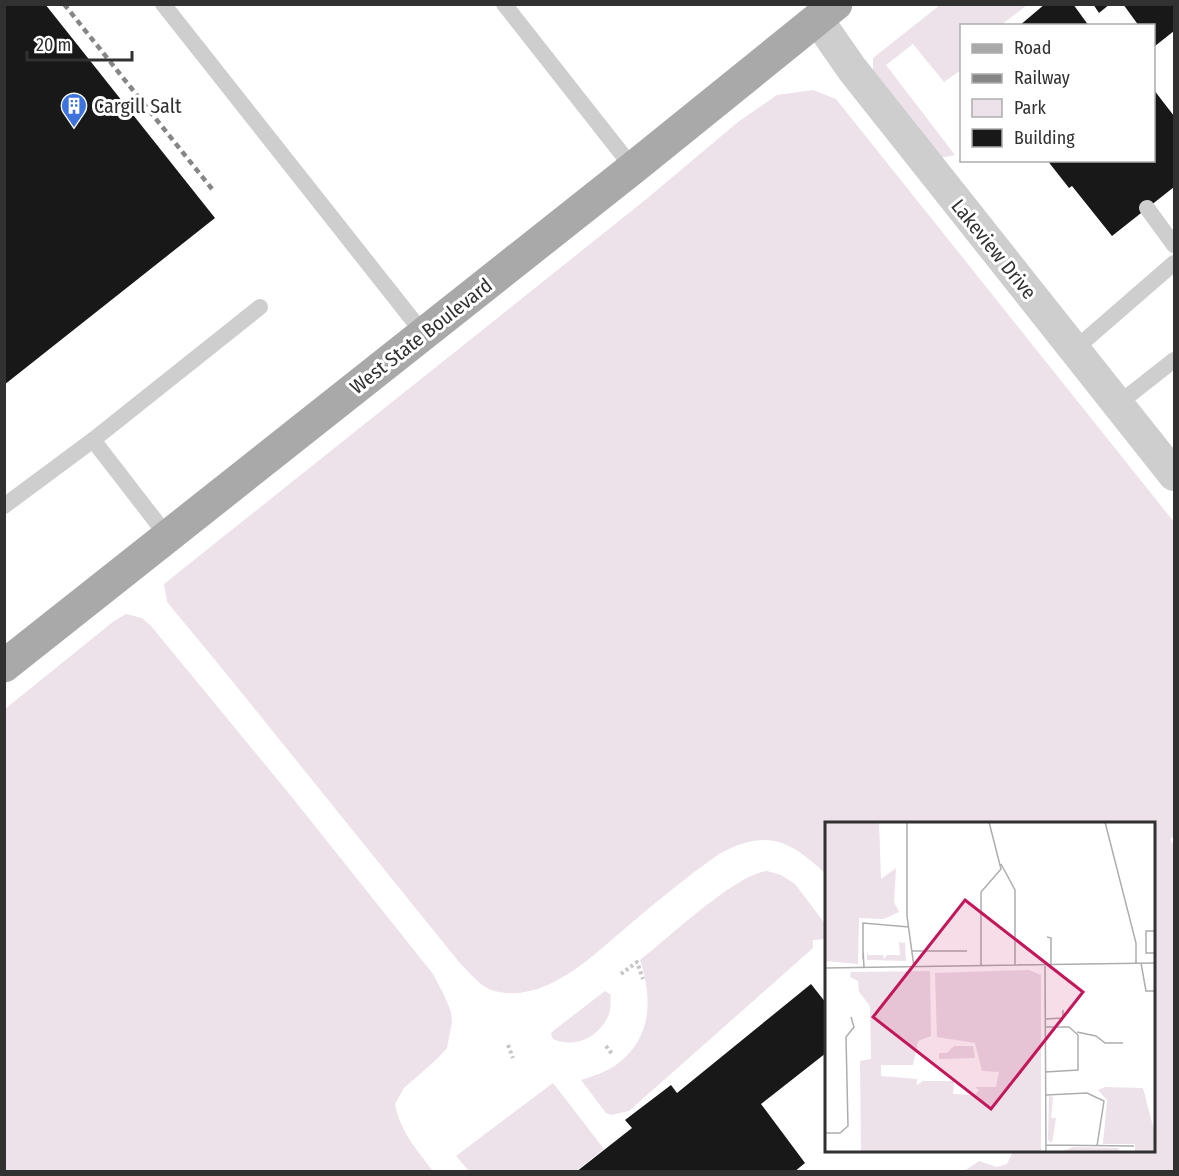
<svg xmlns="http://www.w3.org/2000/svg" width="1179" height="1176" viewBox="0 0 1179 1176" font-family="'Fira Sans Condensed',sans-serif">
  <style>
    .green { fill: #ede1ea }
    .building { fill: #181818 }
    .lines { fill: none; stroke-linecap: round; stroke-linejoin: round }
    .path { stroke: #c5c5c5; stroke-width: 4; stroke-dasharray: 3 3; stroke-linecap: butt }
    .lane { stroke: #cecece; stroke-width: 16 }
    .street { stroke: #cecece; stroke-width: 32 }
    .primary { stroke: #a9a9a9; stroke-width: 33 }
    .rail { stroke: #868686; stroke-width: 4.5; stroke-dasharray: 6 4.5; stroke-linecap: butt }
    .labels { text-anchor: middle; stroke-width: 6; stroke-linejoin: round; paint-order: stroke }
    .poi-label { font-size: 20px; fill: #313131; stroke: #fff; text-anchor: start }
    .street-label { font-size: 20px; fill: #313131; stroke: #fff }
    .inset-road { fill: none; stroke: #adadad; stroke-width: 1.5 }
    .view { fill: #c2185b; fill-opacity: 0.15; stroke: #c2185b; stroke-width: 3 }
    .inset-edge { fill: none; stroke: #313131; stroke-width: 3 }
  </style>
  <rect width="100%" height="100%" fill="#fff"/>
  <!-- green -->
  <g class="green">
    <polygon points="940,5 1027,5 1001,25 962,26 961,70 944,82 913,44 886,65 955,155 940,158 873,73 873,58"/>
    <path d="M813,90L836,99L1174,522V836L1170,839L1174,845V1171H964L979,1161L997,1167L1007,1164L1013,1151L1154,1150V824H826V874C790,840 766,828 719,854C688,876 658,900 629,925C593,955 547,1004 494,991C480,987 469,972 459,962L220,666L167,602L164,584L644,201L738,122L777,95Z"/>
    <path d="M126,614L142,618L151,626L291,796L433,974L444,995L451,1012L452,1022L447,1048L437,1059L404,1088L395,1104C400,1131 417,1150 433,1171H5V709L114,621Z"/>
    <path d="M767,871L781,875L795,884L826,925V939L813,940V948L629,1111L611,1115L606,1113L581,1080C593,1076 606,1072 616,1065C652,1039 653,999 640,960C667,939 737,873 767,871Z"/>
    <path d="M605,991L611,995C610,1002 611,1008 609,1014C600,1037 575,1049 553,1039L551,1034L553,1031Z"/>
    <polygon points="553,1083 604,1149 576,1171 469,1171 456,1156"/>
  </g>
  <!-- building -->
  <g class="building">
    <polygon points="4,4 45,4 215,218 4,385"/>
    <polygon points="1045,4 1073,4 1089,26 1019,26"/>
    <polygon points="1093,4 1110,4 1099,13"/>
    <polygon points="1123,4 1174,4 1174,31 1155,46 1154,26 1139,26"/>
    <polygon points="1154,90 1174,116 1174,187 1112,236 1072,186 1069,188 1047,160 1154,160"/>
    <polygon points="811,984 826,1003 826,1053 761,1104 805,1163 794,1172 576,1172 632,1128 625,1120 671,1085 677,1093"/>
  </g>
  <g class="lines">
    <!-- path -->
    <g class="path">
      <polyline points="621,974 637,962 643,979"/>
      <polyline points="508,1045 513,1058"/>
      <polyline points="606,1046 612,1054"/>
    </g>
    <!-- lane -->
    <g class="lane">
      <polyline points="163,4 423,333"/>
      <polyline points="504,4 633,168"/>
      <polyline points="1147,208 1174,245"/>
      <polyline points="1075,349 1174,263"/>
      <polyline points="1118,404 1174,360"/>
      <polyline points="93,440 168,537"/>
      <polyline points="4,506 93,440 260,307"/>
    </g>
    <!-- street -->
    <polyline class="street" points="818,20 852,69 1174,475"/>
    <!-- primary -->
    <polyline class="primary" points="4,666 633,168 836,4"/>
    <!-- rail -->
    <polyline class="rail" points="64,4 212,189"/>
  </g>
  <!-- icons -->
  <defs>
    <symbol id="building-pin" viewBox="-11 -11 22 30"><path d="M0 17L-7.5 6A9.5 9.5 0 1 1 7.5 6Z" fill="#3e72dd" stroke="#fff"/><path d="M-4-6H4V6H1V3H-1V6H-4ZM-2.5-4.3h1.7v1.8h-1.7ZM.8-4.3h1.7v1.8H.8ZM-2.5-1h1.7V.8h-1.7ZM.8-1h1.7V.8H.8Z" fill="#fff"/></symbol>
  </defs>
  <g fill-rule="evenodd">
    <use href="#building-pin" x="59" y="91" width="30" height="40"/>
  </g>
  <g class="labels">
    <!-- poi labels -->
    <g class="poi-label">
      <text x="94" y="113">Cargill Salt</text>
    </g>
    <!-- street labels -->
    <g class="street-label">
      <text transform="translate(994 249) rotate(51)" y="7">Lakeview Drive</text>
      <text transform="translate(421 336) rotate(-38)" y="7">West State Boulevard</text>
    </g>
  </g>
  <!-- overview -->
  <g transform="translate(825 822)">
    <rect width="330" height="330" fill="#fff"/>
    <path d="M0,0H54L56,57L71,46L69,80L74,90L59,97L34,96L33,142L0,139ZM74,120L80,121L81,139L42,138V129L43,133H58L59,137L62,133H75ZM204,148L216,153V330H36L35,239L46,237L45,184L34,170L33,159L25,155L26,150L105,149L106,214L93,219L88,243H56V254L92,257V263L98,259H129L128,272L150,273L154,268L150,265H171L174,250L157,249L150,221L112,215L110,151ZM129,224H148L150,236L114,237V231H122ZM280,265L318,266L330,312V330H310V322H278L282,278L273,268ZM224,274L228,275L226,296H231L227,321L223,318ZM248,325L293,326L296,330H236Z" fill="#ede1ea"/>
    <path class="inset-road" d="M82,0V94L89,145M280,0L311,121V141M176,42L190,68V144M330,109H321V131H330M222,115L226,116V143M38,128V101L84,105M87,129H142M38,137V128L39,145M316,141L321,169H330M156,144V70L176,47L164,0M220,144L221,330M0,146L330,141M220,197L238,196V188M220,205H244L253,213V248L220,250M252,210L271,214L280,221H298M221,273L262,271L279,279L272,324M0,311H15L23,304L21,215L29,205L26,195M221,323L309,324"/>
    <path class="view" d="M140,78L258,170L166,287L48,195Z"/>
    <rect width="330" height="330" class="inset-edge"/>
  </g>
  <!-- border -->
  <rect width="1179" height="1176" fill="none" stroke="#313131" stroke-width="12"/>
  <!-- legend -->
  <rect x="960" y="24" width="195" height="138" fill="#ffffff" stroke="#adadad" stroke-width="1.5"/>
  <rect x="972" y="44" width="30" height="9" fill="#a9a9a9" stroke="#adadad" stroke-width="1.5"/>
  <text x="1014" y="54" font-size="18" fill="#313131">Road</text>
  <rect x="972" y="74" width="30" height="9" fill="#868686" stroke="#adadad" stroke-width="1.5"/>
  <text x="1014" y="84" font-size="18" fill="#313131">Railway</text>
  <rect x="972" y="99" width="30" height="18" fill="#ede1ea" stroke="#adadad" stroke-width="1.5"/>
  <text x="1014" y="114" font-size="18" fill="#313131">Park</text>
  <rect x="972" y="129" width="30" height="18" fill="#181818" stroke="#adadad" stroke-width="1.5"/>
  <text x="1014" y="144" font-size="18" fill="#313131">Building</text>
  <!-- scale -->
  <path d="M27 51v9h105v-9" fill="none" stroke="#313131" stroke-width="3"/>
  <text x="36" y="51" font-size="18" fill="#313131" stroke="#ffffff" stroke-width="4.5" paint-order="stroke">20 m</text>
</svg>
